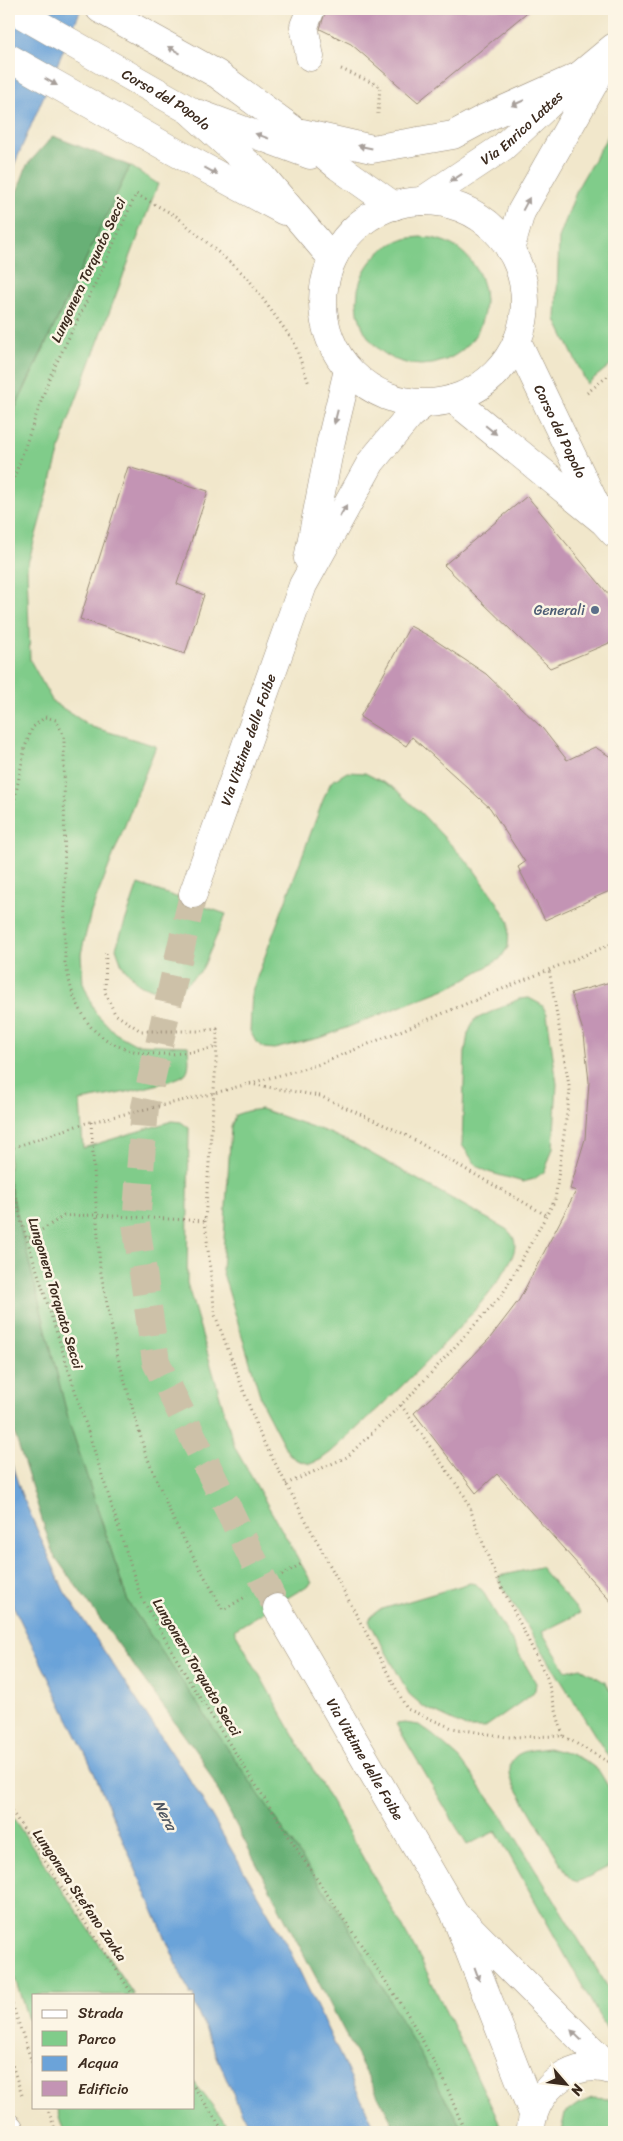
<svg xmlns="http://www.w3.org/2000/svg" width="623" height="2141" viewBox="0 0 623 2141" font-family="Sriracha,sans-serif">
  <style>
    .green { fill: #80cc8a; stroke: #5e7b54 }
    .forest { fill: #68b076; stroke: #526d4a }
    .water { fill: #6ba3d9; stroke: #53667c }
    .building { fill: #c394b4 }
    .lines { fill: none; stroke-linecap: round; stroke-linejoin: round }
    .minor-tunnel { stroke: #cdc1a8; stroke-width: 28; stroke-dasharray: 28 14; stroke-linecap: butt }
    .minor-casing { stroke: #968874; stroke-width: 29 }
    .path { stroke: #968874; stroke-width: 3; stroke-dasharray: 1 4; stroke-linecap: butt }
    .minor { stroke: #fff; stroke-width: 28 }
    .oneway { fill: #a79f9a }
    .service-dot { fill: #5c6f8a; stroke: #fcf5e5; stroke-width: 2 }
    .labels { text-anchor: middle; stroke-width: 5; stroke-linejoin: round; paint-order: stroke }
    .street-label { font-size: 14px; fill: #3b2a1e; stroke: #fcf5e5 }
    .service-label { font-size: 14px; fill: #4e5e75; stroke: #fcf5e5; text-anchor: end }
    .water-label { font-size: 15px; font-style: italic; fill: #4c545f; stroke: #fcf5e5 }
  </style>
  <rect width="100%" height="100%" fill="#fcf5e5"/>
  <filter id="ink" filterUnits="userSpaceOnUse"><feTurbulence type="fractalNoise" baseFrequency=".02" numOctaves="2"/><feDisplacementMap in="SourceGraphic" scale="10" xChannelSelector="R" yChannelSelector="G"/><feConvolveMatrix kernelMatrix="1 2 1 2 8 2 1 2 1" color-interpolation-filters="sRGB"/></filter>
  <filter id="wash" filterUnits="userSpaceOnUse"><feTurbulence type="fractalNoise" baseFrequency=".0096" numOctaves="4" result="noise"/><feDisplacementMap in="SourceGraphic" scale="20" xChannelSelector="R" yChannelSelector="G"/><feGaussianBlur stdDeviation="1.12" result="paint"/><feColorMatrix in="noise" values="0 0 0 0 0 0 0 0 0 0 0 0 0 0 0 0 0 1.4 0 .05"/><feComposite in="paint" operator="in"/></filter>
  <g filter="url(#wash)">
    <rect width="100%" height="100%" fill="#f1e7cb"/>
    <!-- green -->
    <g class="green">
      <polygon points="614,125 614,362 587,384 556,320 559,238 578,187"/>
      <path d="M130,166L158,184L67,424L27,567L30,660L53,702L92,727L156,746L91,912L81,954L83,983L95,1012L115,1033L135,1044L188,1046C188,1053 191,1066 186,1073C179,1083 97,1098 80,1101L83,1148L172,1121L181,1122L189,1128L187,1283L235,1448L312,1583L234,1630L421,1960L498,2120L502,2132H451L128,1602L69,1422L9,1182V422Z"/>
      <circle cx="421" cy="301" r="64"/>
      <polygon points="347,772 365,773 394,788 422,814 472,867 497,902 509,922 508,947 500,959 455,985 323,1037 274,1049 264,1048 256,1042 250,1031 252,991 323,800 331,782"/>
      <polygon points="138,884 226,914 202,970 181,988 158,991 138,984 122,965 116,948"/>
      <polygon points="529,998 542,1005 547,1014 557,1084 553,1148 545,1171 534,1179 523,1182 488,1172 476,1165 462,1145 465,1052 468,1034 474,1020 519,999"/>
      <path d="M261,1109L327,1132L356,1145L506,1229C511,1233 515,1238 515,1245C515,1286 366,1420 331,1452L320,1460L310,1464L297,1460L289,1455L263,1405L222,1270L231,1127L235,1115L247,1111Z"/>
      <polygon points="540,1567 580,1613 542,1632 566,1671 581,1668 606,1683 614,1697 614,1759 606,1753 499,1581 499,1576"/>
      <polygon points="470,1583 476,1584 482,1590 536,1683 535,1690 531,1695 484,1728 468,1728 424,1707 409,1694 369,1621 371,1616 379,1610"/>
      <polygon points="405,1723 419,1725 434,1736 460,1759 505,1820 614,1997 614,2041 613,2041 496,1831 467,1845 396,1724"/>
      <path d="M548,1748L570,1754L586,1761L599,1771L614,1796V1864L578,1882L572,1880L568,1876L511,1779C505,1750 527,1751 548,1748Z"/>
      <polygon points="9,1812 134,1995 34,1995 34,2038 9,1960"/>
      <polygon points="194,2082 233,2132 64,2132 56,2107 194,2107"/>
      <polygon points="592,2098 608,2099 614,2103 614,2132 561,2132 565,2113 578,2104"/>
    </g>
    <!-- forest -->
    <g class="forest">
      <polygon points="53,136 130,166 9,421 9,213 27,165"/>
      <polygon points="9,1182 69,1422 128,1602 345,1921 464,2132 397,2132 202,1760 53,1554 9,1416"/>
    </g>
    <!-- water -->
    <g class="water">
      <polygon points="11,9 81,9 9,177 9,14"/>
      <polygon points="9,1455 21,1493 64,1591 196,1789 287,1945 377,2132 256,2132 241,2112 194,2003 194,1995 190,1995 88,1759 9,1597"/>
    </g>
    <g id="blocks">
      <!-- building -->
      <g class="building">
        <polygon points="326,9 531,9 418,102 351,44 320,29"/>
        <polygon points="128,467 208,491 177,584 204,595 185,654 80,619"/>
        <polygon points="527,496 614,601 614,641 550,668 444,565"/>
        <polygon points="410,626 429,636 486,674 543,729 567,760 595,747 614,759 614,889 545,920 518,867 525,862 490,808 412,737 406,746 360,717"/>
        <polygon points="614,981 614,1605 497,1474 476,1493 414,1413 448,1382 490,1338 519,1300 576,1191 570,1189 585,1139 589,1082 584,1034 571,993"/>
      </g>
    </g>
  </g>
  <g filter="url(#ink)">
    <use href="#blocks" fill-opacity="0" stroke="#968874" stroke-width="1"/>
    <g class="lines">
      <!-- minor-tunnel -->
      <polyline class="minor-tunnel" points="193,894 145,1107 136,1224 156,1362 277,1608"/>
      <defs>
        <g id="minor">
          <path id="s1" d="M12,9L189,110L263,177L325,250L334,256"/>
          <polyline points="100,9 217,74 295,131 339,167 394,206"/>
          <polyline points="310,57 304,26 311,9"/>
          <polyline points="9,58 168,148 284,211"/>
          <polyline points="200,114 310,155"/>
          <polyline points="302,133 372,149 453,135 483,119 579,76"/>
          <path id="s2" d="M422,201L503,147L579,76L614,47"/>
          <circle cx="424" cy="302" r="101"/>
          <polyline points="510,250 521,212 607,60"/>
          <path id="s3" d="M517,341L600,514"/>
          <polyline points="453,399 604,522 614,533"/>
          <polyline points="308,559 331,441 348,370"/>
          <path id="s4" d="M193,894L303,585L371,462L410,415L424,404"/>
          <path id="s5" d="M277,1608L454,1912L533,2114"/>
          <polyline points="462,1920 611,2069"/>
          <path d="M531,2127C536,2087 574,2057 614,2071"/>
          <polyline points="9,2128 10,2132"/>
        </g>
      </defs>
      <!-- minor casing -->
      <use href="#minor" class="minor-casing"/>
      <!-- path -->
      <g class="path">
        <polyline points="341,69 380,86 378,114"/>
        <polyline points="587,393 614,371"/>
        <polyline points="9,492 50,376 98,278 136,194 176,216 247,277 294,342 309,384"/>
        <path d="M9,828L25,747L32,728L45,717L56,720L64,736L65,962C68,974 70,988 75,999C80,1008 86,1022 93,1029C127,1062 175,1056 217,1047L205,1221L95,1215L64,1216L27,1239"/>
        <polyline points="106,953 105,992 115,1014 141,1031 199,1031 217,1029 217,1047"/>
        <polyline points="250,1084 320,1096 402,1133 546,1215"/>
        <polyline points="91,1122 100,1268 117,1354 145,1452 174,1521 223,1610 247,1596"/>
        <polyline points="9,1149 82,1124 215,1093 320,1064 614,943"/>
        <polyline points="9,1168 21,1220 140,1595 191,1684 304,1860 407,2013 444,2080 465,2132"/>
        <polyline points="205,1221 215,1315 261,1437 407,1709 452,1728 507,1737 563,1736 614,1765"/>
        <polyline points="401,1405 466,1498 492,1567 547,1678 563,1736"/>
        <polyline points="286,1484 347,1457 411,1395 502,1295 555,1200 570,1091 549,969"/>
        <polyline points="282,1575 301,1564"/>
        <polyline points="9,1807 133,1995"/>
        <polyline points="9,1995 34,2068"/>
        <polyline points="9,2056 23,2098"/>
        <polyline points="194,2087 224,2132"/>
        <polyline points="47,2107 56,2132"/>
      </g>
      <!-- minor -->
      <use href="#minor" class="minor"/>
    </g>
    <!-- one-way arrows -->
    <defs><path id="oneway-solid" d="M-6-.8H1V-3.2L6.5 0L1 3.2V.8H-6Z" transform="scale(1.25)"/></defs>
    <g class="oneway">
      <use href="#oneway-solid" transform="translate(174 50) rotate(-151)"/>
      <use href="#oneway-solid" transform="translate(51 82) rotate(30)"/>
      <use href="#oneway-solid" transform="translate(518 103) rotate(156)"/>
      <use href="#oneway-solid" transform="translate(262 136) rotate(-160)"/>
      <use href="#oneway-solid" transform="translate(365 147) rotate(-168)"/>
      <use href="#oneway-solid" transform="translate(211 171) rotate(28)"/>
      <use href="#oneway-solid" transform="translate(456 178) rotate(146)"/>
      <use href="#oneway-solid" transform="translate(526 204) rotate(-62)"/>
      <use href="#oneway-solid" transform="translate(336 417) rotate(104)"/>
      <use href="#oneway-solid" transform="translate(491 430) rotate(39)"/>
      <use href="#oneway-solid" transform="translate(343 511) rotate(-60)"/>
      <use href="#oneway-solid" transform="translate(477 1974) rotate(70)"/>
      <use href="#oneway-solid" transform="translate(576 2035) rotate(-136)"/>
    </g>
  </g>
  <!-- markers -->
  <circle class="service-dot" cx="595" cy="610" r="5"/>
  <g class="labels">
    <!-- street labels -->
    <g class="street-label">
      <text dy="5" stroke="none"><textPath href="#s1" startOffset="179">Corso del Popolo</textPath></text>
      <text dy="5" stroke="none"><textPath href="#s2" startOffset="124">Via Enrico Lattes</textPath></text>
      <text transform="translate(88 270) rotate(-65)" y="5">Lungonera Torquato Secci</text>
      <text dy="5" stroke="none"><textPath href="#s3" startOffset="100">Corso del Popolo</textPath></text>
      <text dy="5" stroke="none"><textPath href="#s4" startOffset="164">Via Vittime delle Foibe</textPath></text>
      <text transform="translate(56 1293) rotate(73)" y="5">Lungonera Torquato Secci</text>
      <text transform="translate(197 1667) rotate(59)" y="5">Lungonera Torquato Secci</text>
      <text dy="5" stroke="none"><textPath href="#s5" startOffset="175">Via Vittime delle Foibe</textPath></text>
      <text transform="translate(80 1895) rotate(56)" y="5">Lungonera Stefano Zavka</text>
    </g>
    <!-- service labels -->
    <g class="service-label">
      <text x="585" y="615">Generali</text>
    </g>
    <!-- water labels -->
    <g class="water-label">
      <text transform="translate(165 1815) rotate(62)" y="5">Nera</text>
    </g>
  </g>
  <!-- margin -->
  <rect width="623" height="2141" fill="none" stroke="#fcf5e5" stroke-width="30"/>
  <!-- legend -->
  <rect x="32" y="1994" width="162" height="115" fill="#fcf5e5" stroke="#afa495"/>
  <rect x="42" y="2010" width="25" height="8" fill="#ffffff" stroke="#afa495"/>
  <text x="78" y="2018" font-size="15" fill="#3b2a1e">Strada</text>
  <rect x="42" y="2031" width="25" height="15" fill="#80cc8a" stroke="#afa495"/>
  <text x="78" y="2044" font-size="15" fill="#3b2a1e">Parco</text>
  <rect x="42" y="2056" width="25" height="15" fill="#6ba3d9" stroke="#afa495"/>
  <text x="78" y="2068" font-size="15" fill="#3b2a1e">Acqua</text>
  <rect x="42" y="2081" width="25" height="15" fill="#c394b4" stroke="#afa495"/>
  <text x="78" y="2094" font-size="15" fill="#3b2a1e">Edificio</text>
  <!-- north arrow -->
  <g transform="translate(566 2084) rotate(118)" stroke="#fcf5e5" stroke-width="4" paint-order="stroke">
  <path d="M0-4L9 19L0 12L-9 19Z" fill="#3b2a1e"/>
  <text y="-8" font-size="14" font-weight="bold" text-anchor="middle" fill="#3b2a1e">N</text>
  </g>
</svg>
